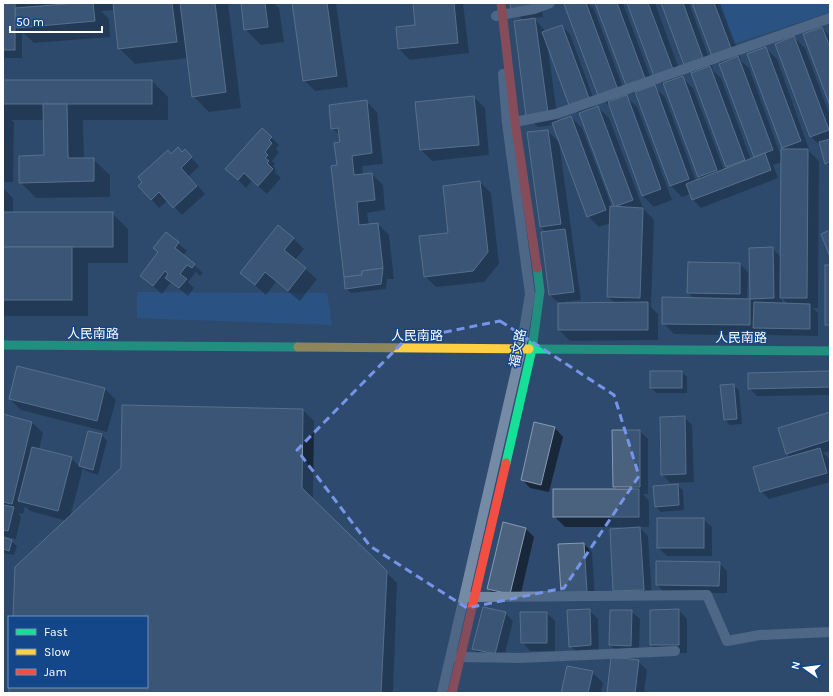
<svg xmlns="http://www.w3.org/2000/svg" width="833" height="696" viewBox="0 0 833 696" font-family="Karla,'Noto Sans SC',sans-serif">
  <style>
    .green { fill: #265ea0 }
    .shadow { fill: #0007; fill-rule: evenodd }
    .building { fill: #4b627e; stroke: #899bb1 }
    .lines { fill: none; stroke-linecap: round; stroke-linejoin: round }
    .street { stroke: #758aa4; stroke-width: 10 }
    .fast { stroke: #16e098; stroke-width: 9 }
    .slow { stroke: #ffcf43; stroke-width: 9 }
    .jam { stroke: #f24e42; stroke-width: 9 }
    .marked { fill: none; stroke: #7795e8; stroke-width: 3; stroke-dasharray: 8 5; stroke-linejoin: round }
    .labels { text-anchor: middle; stroke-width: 3; stroke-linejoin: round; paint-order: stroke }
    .street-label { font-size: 13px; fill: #fff; stroke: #134789 }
  </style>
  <rect width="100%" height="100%" fill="#2e4a6e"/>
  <!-- green -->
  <g class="green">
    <polygon points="718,3 830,3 830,12 733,44"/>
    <polygon points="137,292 327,293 332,325 137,318"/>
  </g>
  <!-- shadow -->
  <g class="shadow">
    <polygon points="3,3 228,3 241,108 209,112 193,96 188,58 135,64 119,48 115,10 101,11 109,19 110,37 34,43 22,32 22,58 3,58"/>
    <polygon points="242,3 274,3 279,8 284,42 261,45 245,29"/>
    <polygon points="293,3 336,3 348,87 315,91 304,80"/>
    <polygon points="414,3 463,3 469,53 410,60 399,49 416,26"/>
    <path d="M511,3H541L543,17L534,18L546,32L562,26L570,34L597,108L598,107L609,118L643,208L654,220L651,307L658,314V340L570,341L559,330V303L550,295L542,233L546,232L541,227L548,131L559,142L581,300L565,302V304L615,303L608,297L611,223L599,227L588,216L554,125L538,127L527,116L524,21L512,9ZM548,48L570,105L578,113L580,112L615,208L612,207L582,128L571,117L558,122Z"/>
    <polygon points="566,3 588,3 594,9 626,96 637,107 672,200 654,207 643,196 611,108 600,97"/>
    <path d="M596,3H623L654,87L665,97L696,181L701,179L699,177L667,89L656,78L628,3H655L682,77L693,88L724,170L728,168L727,166L694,73L685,65L662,3H689L713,69L712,70L721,78L751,160L756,158L721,64L713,55L693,3H720L741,59L740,60L749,68L781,156L785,150L782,148L766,48L777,59L810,152L819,161L818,308H813L818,313V336L762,335L760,333V336L674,334L663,323L694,299L688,292L740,264L748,272L747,300H751L750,249L772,248L781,257L782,162L773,165L778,178L701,208L693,200L690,194L682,197L671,186L638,98L628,87ZM782,298L788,304H782Z"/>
    <polygon points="822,28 830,36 830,103"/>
    <polygon points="794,37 805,48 830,116 830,167 826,163 822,147 811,137 777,44"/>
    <polygon points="3,81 152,81 168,97 168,120 83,120 84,159 93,159 110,175 110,197 36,198 20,182 45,156 44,120 11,120 14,122 13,182 3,182"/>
    <polygon points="474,97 485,108 489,155 432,161 421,150 416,103"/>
    <path d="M366,101L377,112L383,164L362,166L363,175L372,174L383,185L385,210L367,213L369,225L378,224L389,235L394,279H387L386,289L351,293L346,288L338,166L341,143L340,136L332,128ZM354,286L356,288L349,289V287Z"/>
    <polygon points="271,137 279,145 276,149 279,152 272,161 275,164 273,166 276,170 275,172 281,178 267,194 252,181 246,188 227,169"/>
    <polygon points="185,151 199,166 189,176 205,194 182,215 168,200 159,208 151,199 172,155 182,153"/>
    <polygon points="480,182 491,193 499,264 484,282 436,287 425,276"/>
    <polygon points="3,188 13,198 13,213 112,213 128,229 128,263 88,263 88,316 3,316"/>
    <polygon points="293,238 304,249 295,260 317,279 300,301 276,282 266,295 241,273"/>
    <polygon points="178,243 187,251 183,255 203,273 200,276 196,272 188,282 194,288 188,296 171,282 162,294 141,276"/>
    <polygon points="651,372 682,372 687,377 687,393 656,393 651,388"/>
    <polygon points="830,372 830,395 757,396 749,388"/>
    <polygon points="733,385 739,390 742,424 730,425 725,420 721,386"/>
    <polygon points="105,389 116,400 107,432 21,410 10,399"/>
    <polygon points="123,406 303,410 314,421 313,499 397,583 393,693 10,693 10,687 147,687 147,617 14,617 67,521 30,511 25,506 23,514 18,513 21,517 16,539 3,536 3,415 32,422 43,433 39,450 71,458 80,467 89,432 102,435 107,441 98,475 86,471 83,468 70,517 122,469"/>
    <polygon points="830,413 830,451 823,453 828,457 830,465 830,482 769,499 761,491 790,457 787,453"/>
    <polygon points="684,417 692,425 694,482 670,483 662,474"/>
    <polygon points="535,424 555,428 563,437 549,492 530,488 522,479"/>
    <polygon points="640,431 648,439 648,494 643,494 649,501 649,527 639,527 648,536 652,598 614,591 622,527 565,527 554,516 618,490 614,486"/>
    <polygon points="677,485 683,490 684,510 661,512 656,507"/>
    <polygon points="703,519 712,527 712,556 667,556 658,548"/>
    <polygon points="525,528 534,537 519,602 497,597 488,589"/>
    <polygon points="3,538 11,541 17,546 14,555 3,553"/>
    <polygon points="584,544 592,552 595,600 570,601 562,593"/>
    <polygon points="719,563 727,571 727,593 665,593 657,585"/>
    <polygon points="589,610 598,619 599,653 578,654 570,646"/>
    <polygon points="679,610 687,619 687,653 659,653 651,645"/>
    <polygon points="631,611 640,619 639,653 618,653 610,645"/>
    <polygon points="505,613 513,621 503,662 482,657 473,648"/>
    <polygon points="547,613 555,621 555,651 530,651 522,642"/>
    <polygon points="638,661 647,670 644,693 608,693"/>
    <polygon points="592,672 603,683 601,693 562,693"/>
  </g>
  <!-- building -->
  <g class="building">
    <rect x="3" y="3" width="12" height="47"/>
    <polygon points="78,3 93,3 95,21 17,28 15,8"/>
    <polygon points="113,3 172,3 177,42 118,49"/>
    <polygon points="180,3 215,3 226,92 192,97"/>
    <polygon points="241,3 265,3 268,27 244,30"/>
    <polygon points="292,3 327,3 337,76 303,81"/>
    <polygon points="413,3 454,3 458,43 398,49 396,27 415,25"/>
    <polygon points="510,3 532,3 532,6 511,9"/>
    <polygon points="566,3 586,3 618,90 599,98 564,4"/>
    <polygon points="595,3 617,3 646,81 627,88"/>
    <polygon points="627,3 648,3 674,72 655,79"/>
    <polygon points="661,3 683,3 703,58 684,65"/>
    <polygon points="692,3 714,3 731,48 712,56"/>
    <polygon points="535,18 548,113 526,116 514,21"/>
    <polygon points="562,25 589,98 569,105 542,32"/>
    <polygon points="822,27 830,47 830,106 803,34"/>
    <polygon points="794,36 829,130 810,137 775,44"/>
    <polygon points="766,47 801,141 782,148 747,54"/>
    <polygon points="738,56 773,150 754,157 719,64"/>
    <polygon points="710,66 745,160 726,167 691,73"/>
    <polygon points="683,76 717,170 698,177 663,83"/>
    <rect x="3" y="80" width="149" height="24"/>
    <polygon points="655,85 689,179 670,186 635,92"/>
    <polygon points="627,95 661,189 642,196 608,102"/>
    <polygon points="474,96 479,145 420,150 415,102"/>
    <polygon points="367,100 372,153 352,156 354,175 372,173 375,200 357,202 359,225 378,223 383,268 362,271 362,275 344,277 331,166 337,165 334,143 340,142 338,128 331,129 329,105"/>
    <polygon points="43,104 67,104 68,158 94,158 94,181 19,183 19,156 44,155"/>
    <polygon points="598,106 633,200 614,207 579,113"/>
    <polygon points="571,116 606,210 587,217 552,123"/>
    <polygon points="262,128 272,137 269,140 272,143 265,152 268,155 265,158 269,161 267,163 273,169 258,186 244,173 238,180 225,169"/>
    <polygon points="548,130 561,224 540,227 527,132"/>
    <polygon points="830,139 830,162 825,164 819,142"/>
    <polygon points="178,147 182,152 185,149 192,157 181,168 197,186 173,208 159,192 151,200 138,186 142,182 138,177 168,150 171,154"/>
    <polygon points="781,149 808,149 807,298 780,298"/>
    <polygon points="765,153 771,170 692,200 686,184"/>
    <polygon points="480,181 488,252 473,271 424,277 419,236 448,233 443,186"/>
    <polygon points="610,206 643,208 640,298 607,297"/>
    <rect x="3" y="212" width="110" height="35"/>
    <polygon points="278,225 294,238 284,250 306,268 288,291 265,272 255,285 240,273"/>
    <polygon points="565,229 574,292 549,295 541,232"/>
    <polygon points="830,230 830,257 821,234"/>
    <polygon points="166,232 179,242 175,248 195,264 192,268 187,265 180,274 187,279 179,288 165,278 168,274 165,271 153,286 140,276 158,252 153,248"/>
    <rect x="3" y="247" width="69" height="53"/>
    <polygon points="773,247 774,298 750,299 749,248"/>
    <polygon points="688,262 740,263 740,294 687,293"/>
    <rect x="825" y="265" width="5" height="60"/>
    <polygon points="383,268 381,284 345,289 344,277 362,275 362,271"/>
    <polygon points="662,297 750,299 750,325 662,324"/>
    <polygon points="648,302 648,330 558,330 558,303"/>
    <polygon points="754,302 810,304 810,329 753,328"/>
    <polygon points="17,366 105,388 97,421 9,399"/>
    <rect x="650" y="371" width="32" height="17"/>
    <polygon points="830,371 830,387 748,389 748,373"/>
    <polygon points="734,384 737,419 724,420 720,385"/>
    <polygon points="122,405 303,409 302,488 387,571 381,693 9,693 9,687 147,687 147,617 13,617 15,567 121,468"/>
    <polygon points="830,412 830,440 786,454 778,428"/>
    <polygon points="3,414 32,422 12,504 3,502"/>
    <polygon points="685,416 686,474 661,475 660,417"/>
    <polygon points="534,422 555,427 541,485 521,480"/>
    <polygon points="612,430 640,430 640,487 613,487"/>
    <polygon points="88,431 102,434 93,470 79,466"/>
    <polygon points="32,447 72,457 58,511 18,501"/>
    <polygon points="820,448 827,473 760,492 753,467"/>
    <polygon points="678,484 679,505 655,507 653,486"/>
    <rect x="553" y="489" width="86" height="28"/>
    <polygon points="3,505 14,507 8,531 3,530"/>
    <rect x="657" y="518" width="47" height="30"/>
    <polygon points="503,522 526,528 510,594 487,589"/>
    <polygon points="640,527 644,590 613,591 610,529"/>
    <polygon points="3,537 12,540 9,551 3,549"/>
    <polygon points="584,543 587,592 561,593 558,544"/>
    <polygon points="656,561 720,562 719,586 656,585"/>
    <polygon points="483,607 506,612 495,654 472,649"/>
    <polygon points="590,609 591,645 569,647 567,610"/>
    <polygon points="679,609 679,645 650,645 650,610"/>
    <polygon points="610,610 632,610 631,646 609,645"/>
    <polygon points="520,612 547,612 547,643 521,643"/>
    <polygon points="611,657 639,660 635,693 607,693"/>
    <polygon points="567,666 593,671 588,693 561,693"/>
  </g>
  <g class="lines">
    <!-- street -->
    <g class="street">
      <polyline points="496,16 534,9 550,3"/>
      <polyline points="509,123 556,114 830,18"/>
      <polyline points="468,597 707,595 727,641 760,635 830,632"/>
      <polyline points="455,657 519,658 675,651"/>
      <polyline points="442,693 521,349 530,294 507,123 503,74"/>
    </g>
    <!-- fast -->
    <g class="fast">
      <polyline points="3,345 298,347"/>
      <polyline points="529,349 830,351"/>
      <polyline points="506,463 532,349 540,291 537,268"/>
    </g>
    <!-- slow -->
    <polyline class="slow" points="298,347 529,349"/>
    <!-- jam -->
    <g class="jam">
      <polyline points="501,3 515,122 537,268"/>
      <polyline points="452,693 506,463"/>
    </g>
  </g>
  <!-- marked area -->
  <path d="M0 0H833V696H0ZM500,321L614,395L639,476L564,588L467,608L370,546L297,450L405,340Z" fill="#2e4a6e" fill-opacity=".55" fill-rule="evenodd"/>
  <path class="marked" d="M500,321L614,395L639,476L564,588L467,608L370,546L297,450L405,340Z"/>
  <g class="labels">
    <!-- street labels -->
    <g class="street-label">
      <text x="93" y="338">人民南路</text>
      <text x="417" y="340">人民南路</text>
      <text x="741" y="342">人民南路</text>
      <text transform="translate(517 348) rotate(-79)" y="5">福文路</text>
    </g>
  </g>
  <!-- border -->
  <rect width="833" height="696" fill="none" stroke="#ffffff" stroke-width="8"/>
  <!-- legend -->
  <rect x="8" y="616" width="140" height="72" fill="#134789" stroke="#7191b8"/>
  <rect x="16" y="629" width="20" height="6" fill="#16e098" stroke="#7191b8"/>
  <text x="44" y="636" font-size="12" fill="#ffffff">Fast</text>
  <rect x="16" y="649" width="20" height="6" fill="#ffcf43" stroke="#7191b8"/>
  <text x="44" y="656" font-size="12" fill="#ffffff">Slow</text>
  <rect x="16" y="669" width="20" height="6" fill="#f24e42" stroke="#7191b8"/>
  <text x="44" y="676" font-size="12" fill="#ffffff">Jam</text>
  <!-- north arrow -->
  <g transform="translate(805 668) rotate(284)" stroke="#134789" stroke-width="3" paint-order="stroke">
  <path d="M0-3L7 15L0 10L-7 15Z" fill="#ffffff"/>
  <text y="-6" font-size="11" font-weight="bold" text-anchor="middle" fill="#ffffff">N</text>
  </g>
  <!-- scale -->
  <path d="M10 26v6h92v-6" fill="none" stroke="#ffffff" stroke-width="2"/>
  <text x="16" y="26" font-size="12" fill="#ffffff" stroke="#134789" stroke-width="3" paint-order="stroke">50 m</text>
</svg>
